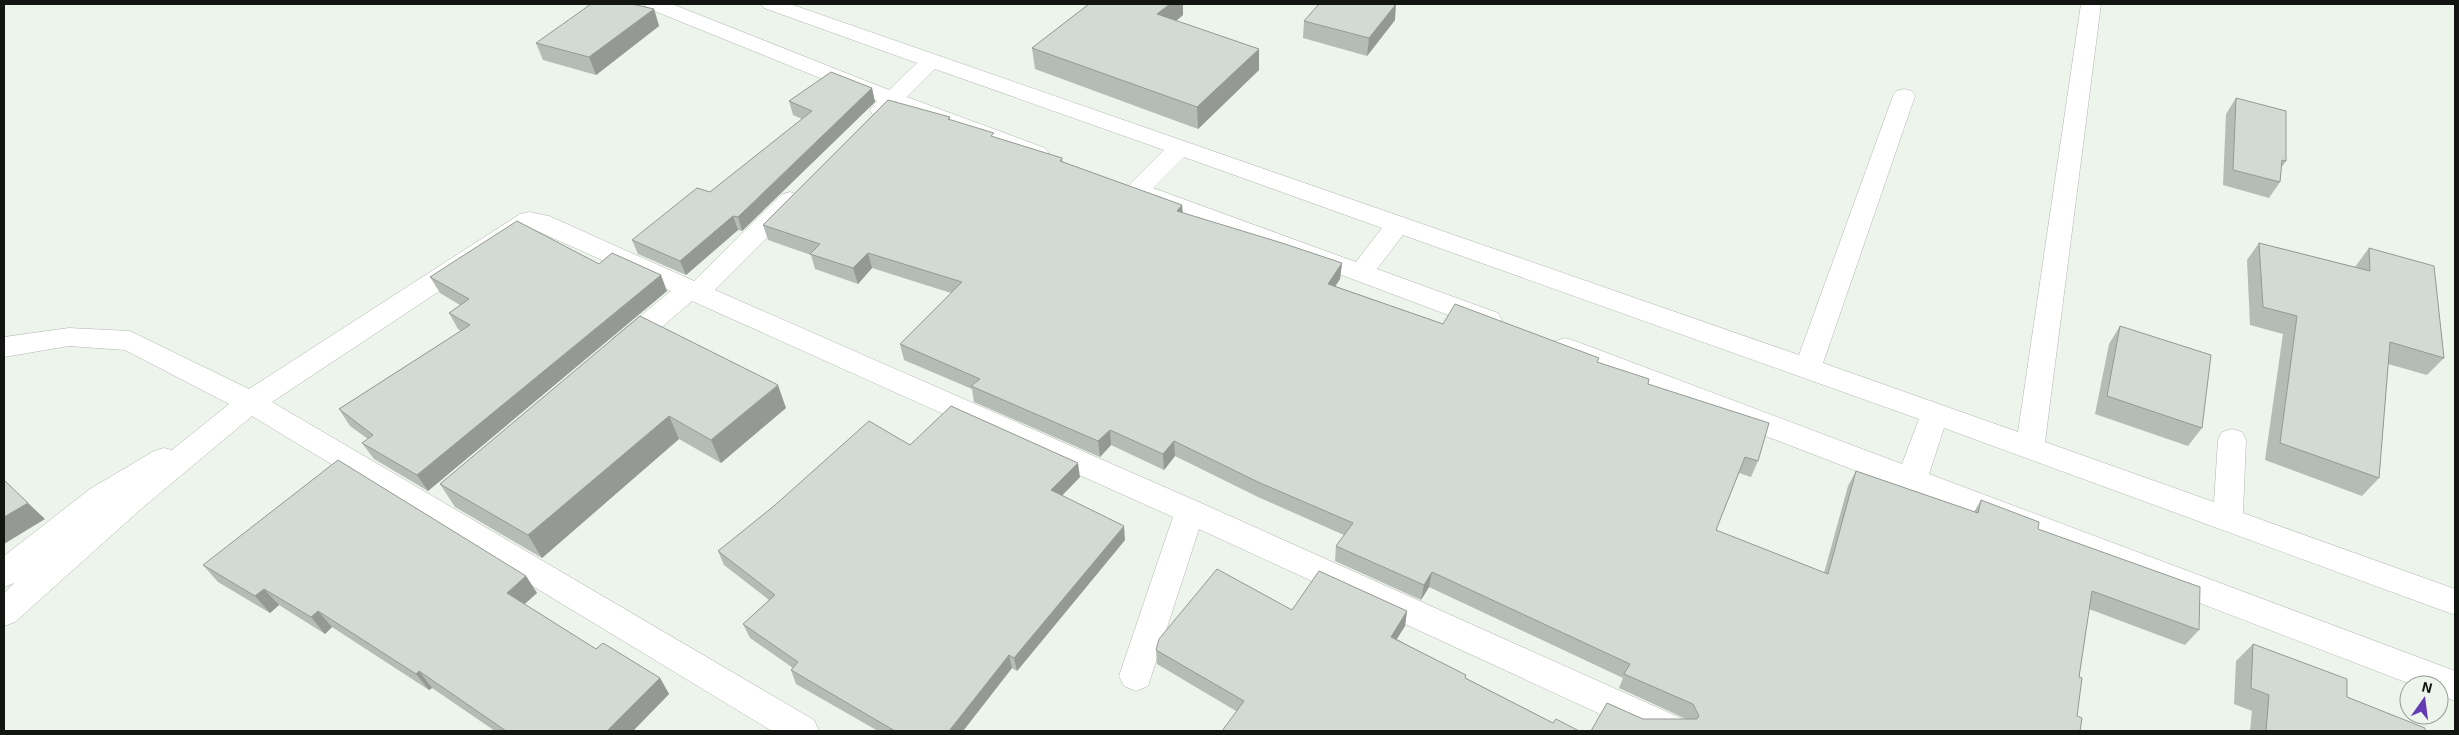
<svg xmlns="http://www.w3.org/2000/svg" width="2459" height="735" viewBox="0 0 2459 735" font-family="'Exo 2',sans-serif">
  <style>
    .lines { fill: none; stroke-linecap: round; stroke-linejoin: round }
    .minor-casing { stroke: #b1b7b0; stroke-width: 1 }
    .minor { fill: #fff; fill-rule: evenodd }
    .wall { fill: #b5bbb5 }
    .shaded-wall { fill: #949994 }
    .building { fill: #d3dad3; stroke: #949994 }
  </style>
  <rect width="100%" height="100%" fill="#edf4ec"/>
  <g class="lines">
    <defs>
      <g id="minor">
        <path d="M644,4H672L889,90L917,63L764,8L761,4H790L1799,355L1893,96L1896,91L1904,89L1912,91L1915,96L1823,363L2018,432L2081,4H2101L2045,442L2214,502L2218,440L2222,432L2232,429L2242,432L2246,440L2243,513L2455,589V615L1944,428L1929,474L2455,671V701L2439,695V685H2413L1555,355L1551,348L1555,341L1565,338L1575,341L1902,464L1919,419L1403,235L1377,269L1498,313L1502,320L1498,327L1489,329L1480,327L1129,195L1125,190L1129,185L1164,150L935,69L907,97L1045,148L1049,153L1045,158L1037,160L1029,158L896,108C888,116 883,117 873,115L870,110L877,101L647,8ZM1184,157L1382,228L1356,262L1153,188Z"/>
        <polygon points="790,192 799,195 802,200 799,205 715,290 1201,503 1685,720 1690,731 1637,731 1199,529 1148,686 1136,691 1124,686 1119,676 1173,517 692,301 633,352 623,355 613,352 609,345 613,338 671,291 533,229 272,402 814,720 819,731 772,731 252,416 141,509 15,622 4,626 4,593 14,583 4,587 4,556 90,489 154,451 164,448 172,450 229,404 125,350 69,346 4,357 4,337 69,328 130,331 249,389 520,214 529,212 549,216 694,281 781,195"/>
      </g>
    </defs>
    <!-- minor casing -->
    <use href="#minor" class="minor-casing"/>
    <!-- minor -->
    <use href="#minor" class="minor"/>
  </g>
  <!-- wall -->
  <g class="wall">
    <polygon points="1089,4 1183,4 1183,15 1176,21 1259,49 1259,70 1198,129 1035,69 1032,48"/>
    <polygon points="654,9 659,26 596,75 543,60 536,43"/>
    <polygon points="1395,20 1367,56 1303,38 1304,21"/>
    <polygon points="872,88 875,102 742,231 738,230 686,275 638,254 632,240 710,192 802,119 793,115 789,101"/>
    <polygon points="2236,98 2286,161 2281,168 2280,182 2269,198 2223,185 2226,114"/>
    <polygon points="950,117 950,120 995,138 1062,158 1063,162 1182,205 1183,213 1342,263 1340,279 1335,286 1443,324 1598,363 1648,384 1758,461 1751,477 1739,473 1716,530 1824,573 1848,486 1856,471 1974,512 1981,500 2038,529 2199,630 2185,645 2089,609 2079,677 2077,716 2080,731 1591,731 1643,719 1686,719 1619,688 1623,678 1429,587 1421,600 1335,561 1336,546 1344,535 1258,497 1175,456 1164,470 1111,445 1100,457 974,402 972,389 904,360 900,344 951,293 872,268 858,284 815,269 811,255 768,240 763,225"/>
    <polygon points="2259,243 2355,267 2369,248 2444,358 2427,375 2388,364 2379,478 2362,496 2265,460 2283,334 2250,325 2247,260"/>
    <polygon points="599,264 667,291 428,491 374,459 362,443 368,439 350,426 339,409 461,331 458,329 449,313 460,305 440,293 430,277"/>
    <polygon points="640,316 786,408 721,463 679,439 542,558 455,507 440,484"/>
    <polygon points="2120,326 2202,428 2188,446 2095,414 2109,344"/>
    <polygon points="910,445 1080,477 1062,495 1125,540 1017,671 1012,668 963,731 878,731 796,684 791,670 793,668 750,638 743,624 769,600 724,565 718,551"/>
    <polygon points="203,565 526,576 537,593 524,604 596,649 660,678 669,694 633,731 495,731 432,688 429,690 332,627 325,634 279,605 270,613 218,582"/>
    <polygon points="1292,610 1407,611 1405,626 1397,639 1466,678 1553,723 1236,711 1157,664 1156,650"/>
    <polygon points="2253,644 2347,697 2425,731 2250,731 2252,711 2234,704 2236,661"/>
  </g>
  <!-- shaded-wall -->
  <g class="shaded-wall">
    <polygon points="1170,4 1183,4 1183,15 1158,36 1157,14"/>
    <polygon points="1396,4 1395,20 1367,56 1369,38"/>
    <polygon points="654,9 659,26 596,75 589,57"/>
    <polygon points="1259,49 1259,70 1198,129 1197,107"/>
    <polygon points="872,88 875,102 742,231 738,217"/>
    <polygon points="1182,205 1183,220 1177,211"/>
    <polygon points="733,216 738,230 686,275 680,261"/>
    <polygon points="868,253 872,268 858,284 853,268"/>
    <polygon points="1342,263 1340,279 1327,299 1328,284"/>
    <polygon points="661,275 667,291 428,491 417,475"/>
    <polygon points="778,385 786,408 721,463 711,440"/>
    <polygon points="669,416 679,439 542,558 528,535"/>
    <polygon points="1110,430 1111,445 1100,457 1098,441"/>
    <polygon points="1174,441 1175,456 1164,470 1163,454"/>
    <polygon points="1078,463 1080,477 1054,504 1051,490"/>
    <polygon points="28,503 45,519 4,544 4,517"/>
    <polygon points="1124,526 1125,540 1017,671 1014,658"/>
    <polygon points="1432,572 1429,587 1421,600 1424,585"/>
    <polygon points="526,576 537,593 518,610 507,593"/>
    <polygon points="264,589 279,605 270,613 255,596"/>
    <polygon points="318,611 332,627 325,634 311,617"/>
    <polygon points="1407,611 1405,626 1389,651 1391,637"/>
    <polygon points="1009,655 1012,668 963,731 949,731"/>
    <polygon points="419,671 432,688 429,690 416,674"/>
    <polygon points="660,678 669,694 633,731 607,731"/>
  </g>
  <!-- building -->
  <g class="building">
    <polygon points="591,4 632,4 654,9 589,57 536,43"/>
    <polygon points="1089,4 1170,4 1157,14 1259,49 1197,107 1032,48"/>
    <polygon points="1319,4 1396,4 1369,38 1304,21"/>
    <polygon points="831,72 872,88 738,217 733,216 680,261 632,240 697,188 710,192 812,111 789,101"/>
    <polygon points="2236,98 2286,111 2286,161 2282,160 2280,182 2233,170"/>
    <polygon points="888,100 950,117 948,119 994,133 991,136 1062,158 1060,161 1182,205 1177,211 1282,243 1342,263 1328,284 1443,324 1455,304 1599,358 1597,362 1649,379 1648,384 1769,423 1758,461 1745,457 1716,530 1828,574 1856,471 1978,513 1981,500 2039,522 2038,529 2200,587 2199,630 2092,591 2079,677 2082,678 2077,716 2082,718 2080,731 1591,731 1607,703 1643,719 1697,719 1699,716 1693,704 1624,674 1630,664 1432,572 1424,585 1336,546 1353,523 1258,482 1174,441 1163,454 1110,430 1098,441 971,386 980,379 900,344 962,282 868,253 853,268 810,254 820,244 763,225"/>
    <polygon points="517,221 599,264 612,253 661,275 417,475 362,443 373,435 339,409 470,325 449,313 469,299 430,277"/>
    <polygon points="2259,243 2370,271 2369,248 2434,266 2444,358 2390,342 2379,478 2280,443 2297,316 2263,307"/>
    <polygon points="640,316 778,385 711,440 669,416 528,535 440,484"/>
    <polygon points="2120,326 2211,355 2202,428 2107,396"/>
    <polygon points="951,406 1078,463 1051,490 1124,526 1014,658 1009,655 949,731 895,731 791,670 798,662 743,624 775,595 718,551 774,506 869,421 910,445"/>
    <polygon points="338,460 526,576 507,593 596,649 603,643 660,678 607,731 506,731 419,671 416,674 318,611 311,617 264,589 255,596 203,565"/>
    <polygon points="4,480 28,503 4,517"/>
    <polygon points="1217,569 1292,610 1319,571 1407,611 1391,637 1466,675 1465,678 1553,723 1556,719 1579,731 1222,731 1244,701 1156,650 1159,639"/>
    <polygon points="2253,644 2347,679 2347,697 2425,728 2425,731 2266,731 2269,695 2251,688"/>
  </g>
  <!-- border -->
  <rect width="2459" height="735" fill="none" stroke="#121512" stroke-width="10"/>
  <!-- north arrow -->
  <g transform="translate(2424 700) rotate(14)"><circle r="24" fill="#edf4ec" stroke="#959b95"/>
  <path d="M0-4L9 19L0 12L-9 19Z" fill="#643bb3"/>
  <text y="-8" font-size="14" font-weight="bold" text-anchor="middle" fill="#121512">N</text>
  </g>
</svg>
